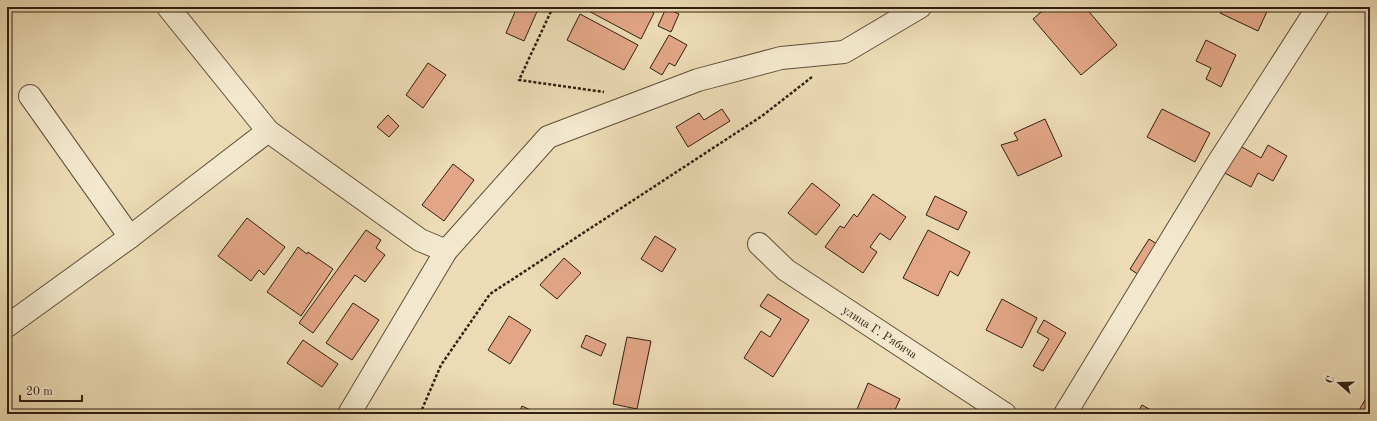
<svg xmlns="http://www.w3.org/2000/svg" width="1377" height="421" viewBox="0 0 1377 421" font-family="'Old Standard TT',serif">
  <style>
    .building { fill: #e2a686; stroke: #312012 }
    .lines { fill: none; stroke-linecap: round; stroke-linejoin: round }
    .street-casing { stroke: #604f3a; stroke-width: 24 }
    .path { stroke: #312012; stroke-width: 2.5; stroke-dasharray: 3 2; stroke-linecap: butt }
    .street { stroke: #f3e8ce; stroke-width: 22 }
    .labels { text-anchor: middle; stroke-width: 3; stroke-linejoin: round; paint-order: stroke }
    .street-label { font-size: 12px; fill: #312012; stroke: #f3e8ce }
  </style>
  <rect width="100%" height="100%" fill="#ecdbb4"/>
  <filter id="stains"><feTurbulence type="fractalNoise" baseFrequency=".005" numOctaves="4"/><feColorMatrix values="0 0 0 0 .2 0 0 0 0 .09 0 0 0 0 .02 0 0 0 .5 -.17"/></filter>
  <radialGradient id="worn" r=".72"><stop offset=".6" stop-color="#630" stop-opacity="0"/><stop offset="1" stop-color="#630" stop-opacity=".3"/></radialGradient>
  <!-- building -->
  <g class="building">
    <polygon points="517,7 539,7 524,41 506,33"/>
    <polygon points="583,7 642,7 654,13 641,39 583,8"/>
    <polygon points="1047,7 1085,7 1117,45 1081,75 1033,19"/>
    <polygon points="1223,7 1269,7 1258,31 1220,13"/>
    <polygon points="666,8 679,14 671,32 658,26"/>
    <polygon points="580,14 638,45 624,70 567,40"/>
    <polygon points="669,35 687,45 675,66 669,63 662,75 650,68"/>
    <polygon points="1206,40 1236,55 1221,87 1206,79 1211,68 1196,61"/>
    <polygon points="428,63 446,75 423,108 406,95"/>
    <polygon points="722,109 730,121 688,147 676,127 699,113 704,120"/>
    <polygon points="1162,109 1210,133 1195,162 1147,137"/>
    <polygon points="388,115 399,126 389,137 377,127"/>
    <polygon points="1045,119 1062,156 1018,176 1001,145 1018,140 1014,133"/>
    <polygon points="1235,143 1261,158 1268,145 1287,156 1273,181 1258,173 1251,187 1221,171"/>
    <polygon points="453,164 474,180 444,221 422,205"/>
    <polygon points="812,183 840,205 816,235 788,213"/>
    <polygon points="873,194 906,217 890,240 880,233 870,247 877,252 863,273 825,247 840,226 844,228 854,214 857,217"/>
    <polygon points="935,196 967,212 958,230 926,215"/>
    <polygon points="247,218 285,247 264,275 259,270 251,281 218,256"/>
    <polygon points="366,230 381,240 376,248 385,255 365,282 355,275 313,333 299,323"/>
    <polygon points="928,230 970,252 958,276 950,271 938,296 903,278"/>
    <polygon points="655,236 676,249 662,272 641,259"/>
    <polygon points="1149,239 1162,247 1142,277 1130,269"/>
    <polygon points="298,247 307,254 308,252 333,269 301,316 267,292"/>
    <polygon points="564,258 581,273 557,299 540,285"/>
    <polygon points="768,294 809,320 773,377 744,358 761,331 770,337 781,319 760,306"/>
    <polygon points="1002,299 1037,318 1022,348 986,330"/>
    <polygon points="353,303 379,320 352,360 326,343"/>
    <polygon points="509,316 531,330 510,364 488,350"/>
    <polygon points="1044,320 1066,333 1043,371 1033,366 1049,339 1037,332"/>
    <polygon points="586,335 606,344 601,356 581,347"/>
    <polygon points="627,337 651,341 637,409 613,404"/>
    <polygon points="303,340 338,364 322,387 287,363"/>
    <polygon points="868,383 900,399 893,414 855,414"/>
    <polygon points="1370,391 1370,414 1357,414"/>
    <polygon points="1142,405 1158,414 1137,414"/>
    <polygon points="522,406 539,414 518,414"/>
  </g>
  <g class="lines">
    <defs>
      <g id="street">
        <polyline points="168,7 268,131"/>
        <polyline points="30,96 130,237"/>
        <polyline points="759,244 786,270 1005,414"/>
        <polyline points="7,326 130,237 268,131 420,240 446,251"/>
        <polyline points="349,414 446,251 548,137 698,80 781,58 844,52 920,7"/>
        <polyline points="1065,414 1216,166 1318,7"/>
      </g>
    </defs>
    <!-- street casing -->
    <use href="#street" class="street-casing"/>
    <!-- path -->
    <g class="path">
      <polyline points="553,7 519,80 604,92"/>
      <polyline points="420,414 441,365 490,294 762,116 812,77"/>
    </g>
    <!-- street -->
    <use href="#street" class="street"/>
  </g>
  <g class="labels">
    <!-- street labels -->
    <g class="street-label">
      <text transform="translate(880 332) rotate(33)" y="4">улица Г. Рябича</text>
    </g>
  </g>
  <!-- margin -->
  <rect width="1377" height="421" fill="none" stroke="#ecdbb4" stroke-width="24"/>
  <rect x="8" y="8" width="1361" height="405" fill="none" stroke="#312012" stroke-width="2"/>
  <rect x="12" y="12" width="1353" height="397" fill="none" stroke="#312012"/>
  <!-- north arrow -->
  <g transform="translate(1339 383) rotate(290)" stroke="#f3e8ce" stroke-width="3" paint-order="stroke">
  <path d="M0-3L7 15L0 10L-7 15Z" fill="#312012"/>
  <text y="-6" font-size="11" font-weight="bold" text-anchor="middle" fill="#312012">С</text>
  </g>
  <!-- scale -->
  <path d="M20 395v6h62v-6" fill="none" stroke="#312012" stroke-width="2"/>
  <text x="26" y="395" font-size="12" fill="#312012" stroke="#f3e8ce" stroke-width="3" paint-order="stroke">20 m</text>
  <rect width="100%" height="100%" filter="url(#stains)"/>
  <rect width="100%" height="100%" fill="url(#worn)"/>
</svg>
